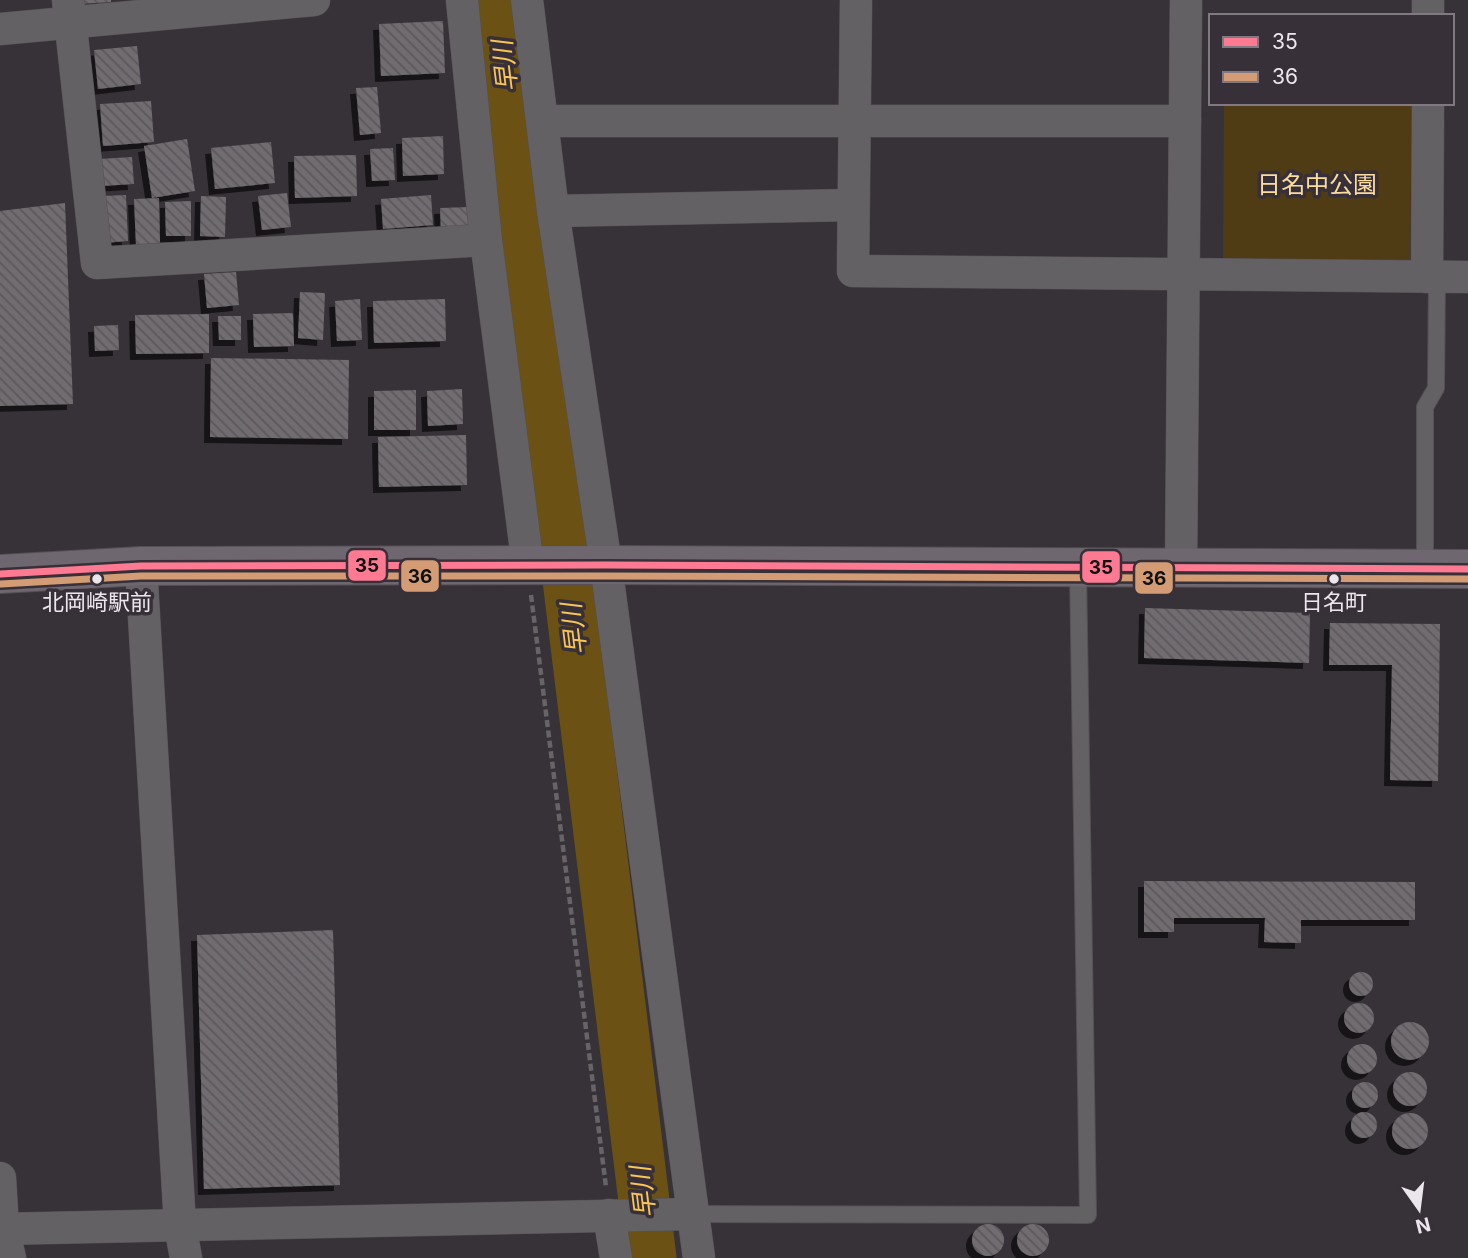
<svg xmlns="http://www.w3.org/2000/svg" width="1468" height="1258" viewBox="0 0 1468 1258" font-family="Inter,'Noto Sans JP',sans-serif">
  <style>
    .park { fill: #4f3c14 }
    .lines { fill: none; stroke-linecap: round; stroke-linejoin: round }
    .river { stroke: #6b5214; stroke-width: 51 }
    .building { fill: url(#building-back-hatch); filter: url(#shadow) }
    .service-casing { stroke: #544f54; stroke-width: 18 }
    .minor-casing { stroke: #544f54; stroke-width: 33 }
    .primary-casing { stroke: #544f54; stroke-width: 40 }
    .path { stroke: #676467; stroke-width: 4.5; stroke-dasharray: 7 3.5; stroke-linecap: butt }
    .service { stroke: #646165; stroke-width: 16 }
    .minor { stroke: #646165; stroke-width: 32 }
    .primary { stroke: #6e676f; stroke-width: 38 }
    .bus-1-casing { stroke: #383039; stroke-width: 12 }
    .bus-2-casing { stroke: #383039; stroke-width: 12 }
    .bus-1 { stroke: #fe7a93; stroke-width: 7 }
    .bus-2 { stroke: #d39c74; stroke-width: 7 }
    .bus-dot { fill: #ebe6ec; stroke: #383039; stroke-width: 2.5 }
    .labels { text-anchor: middle; stroke-width: 7; stroke-linejoin: round; paint-order: stroke }
    .bus-label { font-size: 22px; fill: #ebe6ec; stroke: #383039 }
    .park-label { font-size: 24px; fill: #fadc9f; stroke: #383039 }
    .water-label { font-size: 26px; font-style: italic; fill: #f9c654; stroke: #383039 }
    .line-badge { stroke: #383039; stroke-width: 2.5 }
    .pale-badge-label { font-size: 19px; text-anchor: middle; font-weight: bold; fill: #111 }
  </style>
  <defs>
    <pattern id="building-back-hatch" width="6" height="6" patternUnits="userSpaceOnUse" patternTransform="scale(1.75)"><rect width="6" height="6" fill="#706c70"/><path d="M-1 5l2 2M0 0l6 6M5-1l2 2" fill="none" stroke="#5b585c"/></pattern>
    <filter id="shadow"><feDropShadow dx="-6" dy="6" stdDeviation="0" flood-color="#0009"/></filter>
  </defs>
  <rect width="100%" height="100%" fill="#373237"/>
  <!-- park -->
  <polygon class="park" points="1224,103 1412,103 1410,266 1223,265"/>
  <g class="lines">
    <!-- river -->
    <polyline class="river" points="497,0 651,1258"/>
  </g>
  <!-- building -->
  <g class="building">
    <polygon points="79,0 111,0 111,2 79,4"/>
    <polygon points="443,21 445,73 381,76 379,24"/>
    <polygon points="137,46 141,84 98,89 94,50"/>
    <polygon points="377,87 381,133 360,135 356,88"/>
    <polygon points="151,101 154,142 103,146 100,104"/>
    <polygon points="443,136 444,174 403,176 402,138"/>
    <polygon points="187,139 195,191 152,198 144,146"/>
    <polygon points="271,142 275,183 215,189 211,148"/>
    <polygon points="393,148 395,180 372,181 370,149"/>
    <polygon points="356,155 357,196 295,198 294,156"/>
    <polygon points="132,157 134,184 101,186 99,159"/>
    <polygon points="287,193 291,227 262,230 258,196"/>
    <polygon points="126,195 128,241 103,243 101,196"/>
    <polygon points="431,195 433,225 383,229 381,199"/>
    <polygon points="201,196 226,197 225,237 200,236"/>
    <polygon points="159,198 160,244 136,245 134,199"/>
    <polygon points="191,201 191,236 166,236 165,202"/>
    <polygon points="65,203 73,404 0,406 0,211"/>
    <polygon points="469,207 470,232 441,232 440,208"/>
    <polygon points="236,272 239,305 207,308 204,274"/>
    <polygon points="300,292 325,293 323,340 298,338"/>
    <polygon points="360,299 362,340 337,341 335,301"/>
    <polygon points="445,299 446,341 374,343 373,301"/>
    <polygon points="293,313 294,346 254,347 253,314"/>
    <polygon points="209,314 209,353 136,354 135,315"/>
    <polygon points="218,316 241,316 241,340 219,340"/>
    <polygon points="118,325 119,350 95,351 94,326"/>
    <polygon points="211,358 349,360 348,439 210,437"/>
    <polygon points="462,389 463,424 428,426 427,391"/>
    <polygon points="416,390 416,430 374,430 374,391"/>
    <polygon points="466,435 467,485 379,487 378,437"/>
    <polygon points="1145,608 1310,613 1309,663 1144,658"/>
    <polygon points="1330,623 1440,624 1438,781 1390,780 1392,665 1329,665"/>
    <polygon points="1144,881 1415,882 1415,920 1301,920 1301,943 1264,942 1265,918 1174,918 1174,932 1144,932"/>
    <polygon points="333,930 340,1185 204,1189 197,935"/>
    <circle cx="1361" cy="984" r="12"/>
    <circle cx="1359" cy="1018" r="15"/>
    <circle cx="1410" cy="1041" r="19"/>
    <circle cx="1362" cy="1059" r="15"/>
    <circle cx="1410" cy="1089" r="17"/>
    <circle cx="1365" cy="1095" r="13"/>
    <circle cx="1364" cy="1125" r="13"/>
    <circle cx="1410" cy="1131" r="18"/>
    <circle cx="988" cy="1240" r="16"/>
    <circle cx="1033" cy="1240" r="16"/>
  </g>
  <g class="lines">
    <defs>
      <g id="service">
        <polyline points="1425,569 1425,407 1436,388 1437,277"/>
        <polyline points="693,1214 1088,1215 1078,568"/>
      </g>
      <g id="minor">
        <polyline points="68,0 97,263 486,240"/>
        <polyline points="462,0 486,240 528,566"/>
        <polyline points="527,0 553,211 606,565 699,1258"/>
        <polyline points="856,0 853,271 1468,277"/>
        <polyline points="1428,16 1428,0"/>
        <polyline points="0,29 314,0"/>
        <polyline points="543,121 1185,121"/>
        <polyline points="553,211 853,205"/>
        <polyline points="1427,277 1428,103"/>
        <polyline points="141,566 180,1225 186,1258"/>
        <polyline points="1181,568 1186,0"/>
        <polyline points="0,1178 3,1229 10,1258"/>
        <polyline points="609,1215 616,1258"/>
        <polyline points="0,1229 693,1214"/>
      </g>
      <polyline id="primary" points="0,574 141,566 606,565 1468,569"/>
    </defs>
    <!-- service casing -->
    <use href="#service" class="service-casing"/>
    <!-- minor casing -->
    <use href="#minor" class="minor-casing"/>
    <!-- primary casing -->
    <use href="#primary" class="primary-casing"/>
    <!-- path -->
    <polyline class="path" points="531,595 606,1187"/>
    <!-- service -->
    <use href="#service" class="service"/>
    <!-- minor -->
    <use href="#minor" class="minor"/>
    <!-- primary -->
    <use href="#primary" class="primary"/>
    <defs>
      <polyline id="bus-1" points="0,574 141,566 606,565 1468,569"/>
      <polyline id="bus-2" points="1,584 141,576 606,576 1468,579"/>
    </defs>
    <!-- bus-1 casing -->
    <use href="#bus-1" class="bus-1-casing"/>
    <!-- bus-2 casing -->
    <use href="#bus-2" class="bus-2-casing"/>
    <!-- bus-1 -->
    <use href="#bus-1" class="bus-1"/>
    <!-- bus-2 -->
    <use href="#bus-2" class="bus-2"/>
  </g>
  <!-- markers -->
  <g class="bus-dot">
    <circle cx="97" cy="579" r="6"/>
    <circle cx="1334" cy="579" r="6"/>
  </g>
  <g class="labels">
    <!-- bus labels -->
    <g class="bus-label">
      <text x="97" y="610">北岡崎駅前</text>
      <text x="1334" y="610">日名町</text>
    </g>
    <!-- park labels -->
    <g class="park-label">
      <text x="1317" y="193">日名中公園</text>
    </g>
    <!-- water labels -->
    <g class="water-label">
      <text transform="translate(505 66) rotate(-97)" y="9">早川</text>
      <text transform="translate(574 629) rotate(-97)" y="9">早川</text>
      <text transform="translate(643 1192) rotate(-97)" y="9">早川</text>
    </g>
  </g>
  <g class="line-badge">
    <rect x="347" y="549" width="40" height="33" rx="7" fill="#fe7a93"/>
    <rect x="1081" y="550" width="40" height="34" rx="7" fill="#fe7a93"/>
    <rect x="400" y="559" width="40" height="34" rx="7" fill="#d39c74"/>
    <rect x="1134" y="561" width="40" height="34" rx="7" fill="#d39c74"/>
  </g>
  <g class="pale-badge-label">
    <text x="367" y="572">35</text>
    <text x="1101" y="574">35</text>
    <text x="420" y="583">36</text>
    <text x="1154" y="585">36</text>
  </g>
  <!-- legend -->
  <rect x="1209" y="14" width="245" height="91" fill="#383039" stroke="#807981" stroke-width="2"/>
  <rect x="1223" y="37" width="35" height="10" fill="#fe7a93" stroke="#807981" stroke-width="2"/>
  <text x="1272" y="49" font-size="21" fill="#ebe6ec">35</text>
  <rect x="1223" y="72" width="35" height="10" fill="#d39c74" stroke="#807981" stroke-width="2"/>
  <text x="1272" y="84" font-size="21" fill="#ebe6ec">36</text>
  <!-- north arrow -->
  <g transform="translate(1419 1209) rotate(166)" stroke="#383039" stroke-width="5" paint-order="stroke">
  <path d="M0-5L12 26L0 18L-12 26Z" fill="#ebe6ec"/>
  <text y="-10" font-size="19" font-weight="bold" text-anchor="middle" fill="#ebe6ec">N</text>
  </g>
</svg>
